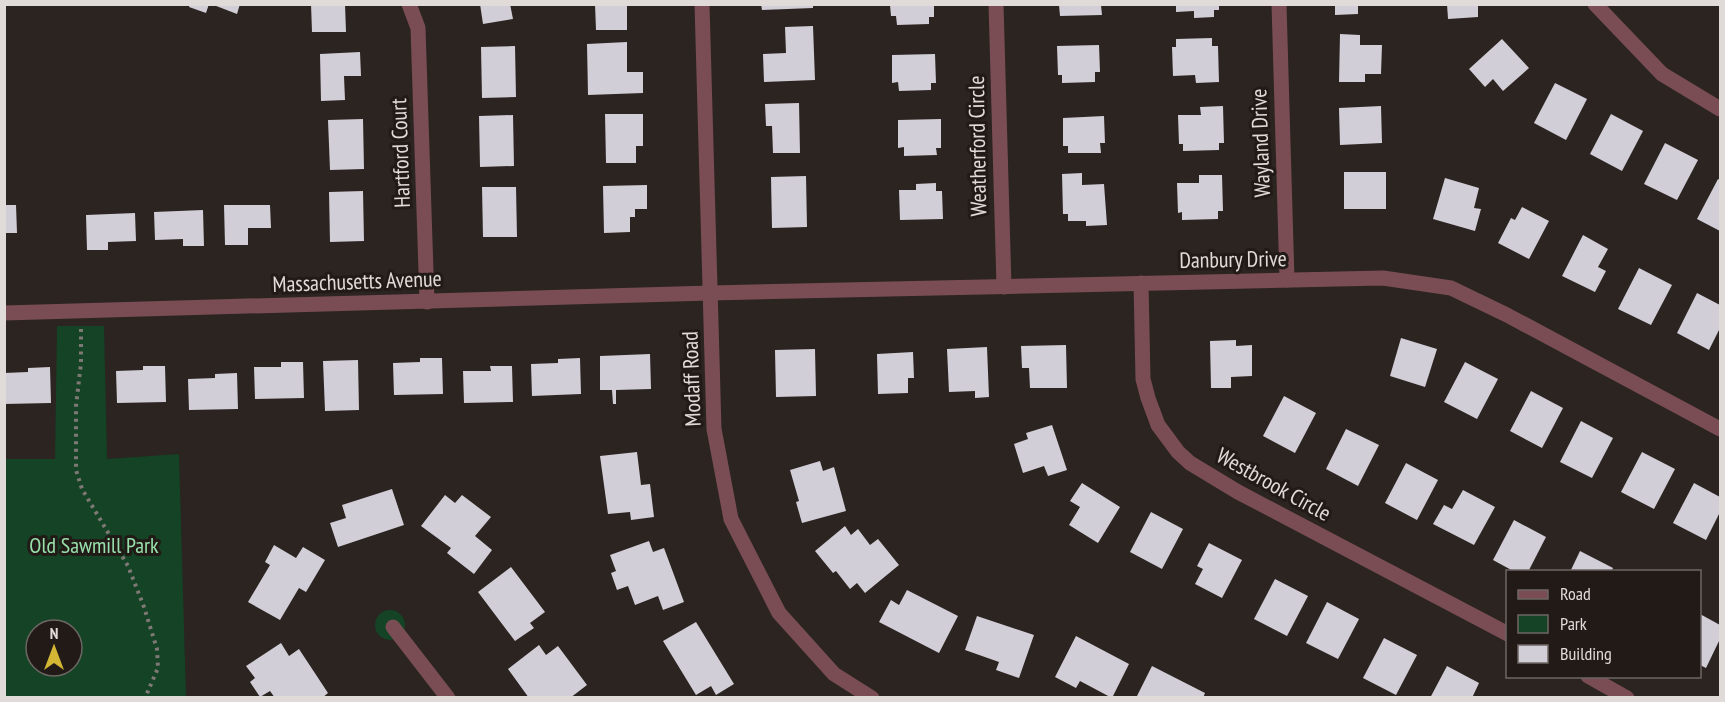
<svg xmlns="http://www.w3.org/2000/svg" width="1725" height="702" viewBox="0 0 1725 702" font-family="'PT Sans Narrow',sans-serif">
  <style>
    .green { fill: #144325; fill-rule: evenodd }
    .building { fill: #d2ced7 }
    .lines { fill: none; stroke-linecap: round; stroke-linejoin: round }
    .path { stroke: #7f7976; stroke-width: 4; stroke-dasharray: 3 4.5; stroke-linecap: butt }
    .minor { stroke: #794d53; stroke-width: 15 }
    .labels { text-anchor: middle; stroke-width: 6; stroke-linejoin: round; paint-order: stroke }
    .street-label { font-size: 22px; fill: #e0dad8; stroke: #211a17 }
    .park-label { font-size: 22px; fill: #97e0ab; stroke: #211a17 }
  </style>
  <rect width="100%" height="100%" fill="#2b2420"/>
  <!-- green -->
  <g class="green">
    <path d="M57,326H104L107,459L179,454L186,697H5V459H55ZM36,630H72V666H36Z"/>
    <circle cx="390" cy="625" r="15"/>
  </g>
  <!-- building -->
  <g class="building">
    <polygon points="190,4 209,4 206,13 189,7"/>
    <polygon points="211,4 240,4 237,14"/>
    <polygon points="311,4 345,4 346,32 312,32"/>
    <polygon points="480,4 510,4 513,19 483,24"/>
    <polygon points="595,4 627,4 627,30 596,30"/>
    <polygon points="761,4 813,4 813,8 762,10"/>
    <polygon points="1176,4 1219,4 1219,10 1214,10 1214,17 1194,18 1194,11 1176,12"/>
    <polygon points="1335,4 1358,4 1358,14 1335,15"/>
    <polygon points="1447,4 1478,4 1478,17 1448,19"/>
    <polygon points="890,5 934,5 934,17 929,17 929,24 897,25 896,16 891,16"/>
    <polygon points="1059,5 1101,5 1102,15 1060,16"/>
    <polygon points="813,26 815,80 764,82 763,54 786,53 785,27"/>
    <polygon points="1340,34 1360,35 1360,45 1382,45 1381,74 1365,74 1365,82 1339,82"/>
    <polygon points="1212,38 1212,46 1218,46 1219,82 1196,83 1195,75 1173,76 1172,47 1176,47 1176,39"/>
    <polygon points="1502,39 1529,68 1503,91 1493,79 1485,87 1469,69"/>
    <polygon points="627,42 627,72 643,72 643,93 588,95 587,44"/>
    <polygon points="1099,45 1100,72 1095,72 1095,82 1062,83 1062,75 1058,75 1057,46"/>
    <polygon points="515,46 516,97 482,98 481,47"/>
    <polygon points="360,52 361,76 344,76 345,100 321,101 320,54"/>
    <polygon points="935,54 936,83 931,83 931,90 899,91 898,82 892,83 892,55"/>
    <polygon points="1555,83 1587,99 1566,140 1534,123"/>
    <polygon points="799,103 800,153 773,153 772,126 766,126 765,104"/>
    <polygon points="1223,106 1224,143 1219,143 1219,150 1183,151 1183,144 1179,144 1178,115 1201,115 1200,107"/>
    <polygon points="1381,106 1382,143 1340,145 1339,108"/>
    <polygon points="605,114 643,114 643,146 636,146 636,163 606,163"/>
    <polygon points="1611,114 1643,131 1622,171 1590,154"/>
    <polygon points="513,115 514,166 480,167 479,116"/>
    <polygon points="1104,116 1105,143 1100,143 1101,153 1068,153 1068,146 1063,146 1063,118"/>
    <polygon points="363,119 364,169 330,170 328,120"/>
    <polygon points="941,119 941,148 936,148 937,155 904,156 904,147 898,148 898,120"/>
    <polygon points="1665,143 1698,160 1677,200 1644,184"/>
    <rect x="1344" y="172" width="42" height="37"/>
    <polygon points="1082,173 1082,185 1104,184 1107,225 1086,226 1086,221 1068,221 1068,214 1063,214 1062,174"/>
    <polygon points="1199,175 1222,175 1223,211 1218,211 1218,219 1182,220 1182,212 1178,213 1177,183 1199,183"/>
    <polygon points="806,176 807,227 772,228 771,177"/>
    <polygon points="1445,178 1479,188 1474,208 1481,209 1475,231 1433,219"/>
    <polygon points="1718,179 1720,180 1720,231 1697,219"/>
    <polygon points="936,183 936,191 942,191 943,219 900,220 899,190 916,190 916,184"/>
    <polygon points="647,185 647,209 635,209 635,217 630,217 630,232 604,233 603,186"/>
    <polygon points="482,187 516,187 517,237 483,237"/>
    <polygon points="363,191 364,241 330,242 329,192"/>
    <polygon points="4,205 16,205 17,233 4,233"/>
    <polygon points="224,205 270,205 271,228 248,228 248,245 225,245"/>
    <polygon points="1522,207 1549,221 1529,259 1498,243 1511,218 1515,220"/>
    <polygon points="203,210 204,246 183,246 183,239 155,240 154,212"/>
    <polygon points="135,213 136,241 108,242 108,250 87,250 86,215"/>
    <polygon points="1583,235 1608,249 1598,267 1606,271 1595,292 1562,276"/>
    <polygon points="1639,268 1672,285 1651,325 1618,309"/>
    <polygon points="1697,293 1720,305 1720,328 1709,350 1677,333"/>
    <polygon points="1401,338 1437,349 1425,387 1390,376"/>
    <polygon points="1236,340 1236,346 1252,345 1252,376 1231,377 1231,388 1211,388 1210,341"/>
    <polygon points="1066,345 1067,388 1030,388 1029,368 1022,368 1021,346"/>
    <polygon points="987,347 989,397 975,398 975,391 949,392 947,349"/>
    <polygon points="815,349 816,396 776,397 775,350"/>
    <polygon points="913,352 914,378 908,378 908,393 878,394 877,354"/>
    <polygon points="650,354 651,389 616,390 616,404 613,404 612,390 600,390 600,356"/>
    <polygon points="420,358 442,358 443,394 394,395 393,363 420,362"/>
    <polygon points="580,358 581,394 532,396 531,364 558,363 558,359"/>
    <polygon points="358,360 359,410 325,411 323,361"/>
    <polygon points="281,362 303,362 304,398 255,399 254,367 281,367"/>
    <polygon points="1465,362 1498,379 1477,419 1444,402"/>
    <polygon points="143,366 165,366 166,402 117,403 116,371 143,370"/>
    <polygon points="490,366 512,366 513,402 464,403 463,371 491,371"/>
    <polygon points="50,367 51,403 4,404 4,373 28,372 28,368"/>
    <polygon points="237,373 238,409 189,410 188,379 215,378 215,374"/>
    <polygon points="1531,391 1563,408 1542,448 1510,431"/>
    <polygon points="1284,396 1316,413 1295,453 1263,436"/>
    <polygon points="1581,421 1613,438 1592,478 1560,462"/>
    <polygon points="1052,425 1067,470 1048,476 1044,466 1023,473 1014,444 1028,439 1026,433"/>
    <polygon points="1346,429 1379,445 1358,486 1326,469"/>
    <polygon points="637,452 641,485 650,484 654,517 631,520 630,512 608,514 600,456"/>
    <polygon points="1642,452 1675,469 1654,509 1621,492"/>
    <polygon points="820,461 823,471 834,467 846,511 802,523 796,502 799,501 790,470"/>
    <polygon points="1406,463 1438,480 1417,520 1385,503"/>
    <polygon points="1082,483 1120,507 1098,543 1069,525 1080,507 1070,501"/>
    <polygon points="1694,483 1720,497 1720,512 1706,540 1673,523"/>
    <polygon points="392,489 404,525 338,547 330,523 346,518 342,505"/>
    <polygon points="1463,490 1495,507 1474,545 1433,524 1444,505 1452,509"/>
    <polygon points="445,495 455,503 462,495 491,517 475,536 492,550 474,574 447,553 451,548 421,526"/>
    <polygon points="1151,512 1183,529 1162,569 1130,552"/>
    <polygon points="1514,520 1546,537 1528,572 1515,572 1493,560"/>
    <polygon points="845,526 851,535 858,529 870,545 878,539 899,565 865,593 857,583 850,589 836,571 833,573 815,551"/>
    <polygon points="649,541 653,552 664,548 684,602 663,610 658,596 635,605 628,586 617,590 611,573 616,571 610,555"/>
    <polygon points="1209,543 1242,560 1222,598 1195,584 1203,569 1197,566"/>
    <polygon points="274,545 296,558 303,547 325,560 306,592 299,588 280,620 248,602 270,565 265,562"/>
    <polygon points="1580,551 1613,568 1611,572 1570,572"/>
    <polygon points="511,567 545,612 530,623 534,628 515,641 478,592"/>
    <polygon points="1275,579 1308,596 1287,636 1254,619"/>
    <polygon points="907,590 958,616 939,653 879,622 891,600 899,605"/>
    <polygon points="1327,602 1359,619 1338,659 1306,643"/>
    <polygon points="1700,614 1720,625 1720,639 1706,668 1700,665"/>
    <polygon points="977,616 1034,635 1019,678 996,670 999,662 965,650"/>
    <polygon points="696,622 734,684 716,695 711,686 696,695 663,641"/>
    <polygon points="1076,636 1129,664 1112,698 1080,681 1076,688 1055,677"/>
    <polygon points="1384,638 1417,655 1396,695 1363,678"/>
    <polygon points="281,643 289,656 299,649 328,693 322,698 275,698 270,691 260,697 250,682 255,678 246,666"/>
    <polygon points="539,645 546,655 558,646 587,685 570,698 529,698 508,669"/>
    <polygon points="1152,666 1205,693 1203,698 1136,698"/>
    <polygon points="1447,666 1479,683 1472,698 1430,698"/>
  </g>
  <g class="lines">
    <!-- path -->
    <polyline class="path" points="81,329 81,363 76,406 76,470 82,489 128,566 144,607 157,649 158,668 145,698"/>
    <!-- minor -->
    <g class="minor">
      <polyline points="409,4 418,28 427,302"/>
      <polyline points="702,4 714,429 731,519 779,613 834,674 872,698"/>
      <polyline points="996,4 1004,287"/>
      <polyline points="1279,4 1287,280"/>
      <polyline points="1595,4 1662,74 1720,109"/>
      <polyline points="1141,283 1143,379 1148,398 1158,425 1178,452 1190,463 1238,492 1508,634"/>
      <polyline points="4,313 711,293 1383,278 1451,288 1507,315 1720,429"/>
      <polyline points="393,627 448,698"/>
      <polyline points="1588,676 1627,698"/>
    </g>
  </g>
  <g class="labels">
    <!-- street labels -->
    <g class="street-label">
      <text transform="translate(1260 143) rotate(-92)" y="8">Wayland Drive</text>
      <text transform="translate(977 146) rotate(-91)" y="8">Weatherford Circle</text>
      <text transform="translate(400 153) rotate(-92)" y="8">Hartford Court</text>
      <text transform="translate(1233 259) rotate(-1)" y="8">Danbury Drive</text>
      <text transform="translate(357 281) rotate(-2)" y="8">Massachusetts Avenue</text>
      <text transform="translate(691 379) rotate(-92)" y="8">Modaff Road</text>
      <text transform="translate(1274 484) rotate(29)" y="8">Westbrook Circle</text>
    </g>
    <!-- park labels -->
    <g class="park-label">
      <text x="94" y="553">Old Sawmill Park</text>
    </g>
  </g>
  <!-- border -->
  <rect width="1725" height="702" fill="none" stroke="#e0dad8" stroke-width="12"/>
  <!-- legend -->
  <rect x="1506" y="570" width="195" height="108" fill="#211a17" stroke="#6d6764" stroke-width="1.5"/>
  <rect x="1518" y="590" width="30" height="9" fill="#794d53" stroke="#6d6764" stroke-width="1.5"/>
  <text x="1560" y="600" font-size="18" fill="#e0dad8">Road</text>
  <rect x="1518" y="615" width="30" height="18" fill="#144325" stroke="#6d6764" stroke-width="1.5"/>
  <text x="1560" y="630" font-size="18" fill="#e0dad8">Park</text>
  <rect x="1518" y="645" width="30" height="18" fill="#d2ced7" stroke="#6d6764" stroke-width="1.5"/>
  <text x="1560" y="660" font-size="18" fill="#e0dad8">Building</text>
  <!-- north arrow -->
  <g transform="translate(54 648)"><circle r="28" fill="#211a17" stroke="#6d6764" stroke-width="1.5"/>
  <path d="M0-4.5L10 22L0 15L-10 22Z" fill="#d4b635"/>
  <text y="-9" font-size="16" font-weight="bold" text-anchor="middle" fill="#e0dad8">N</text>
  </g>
</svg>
